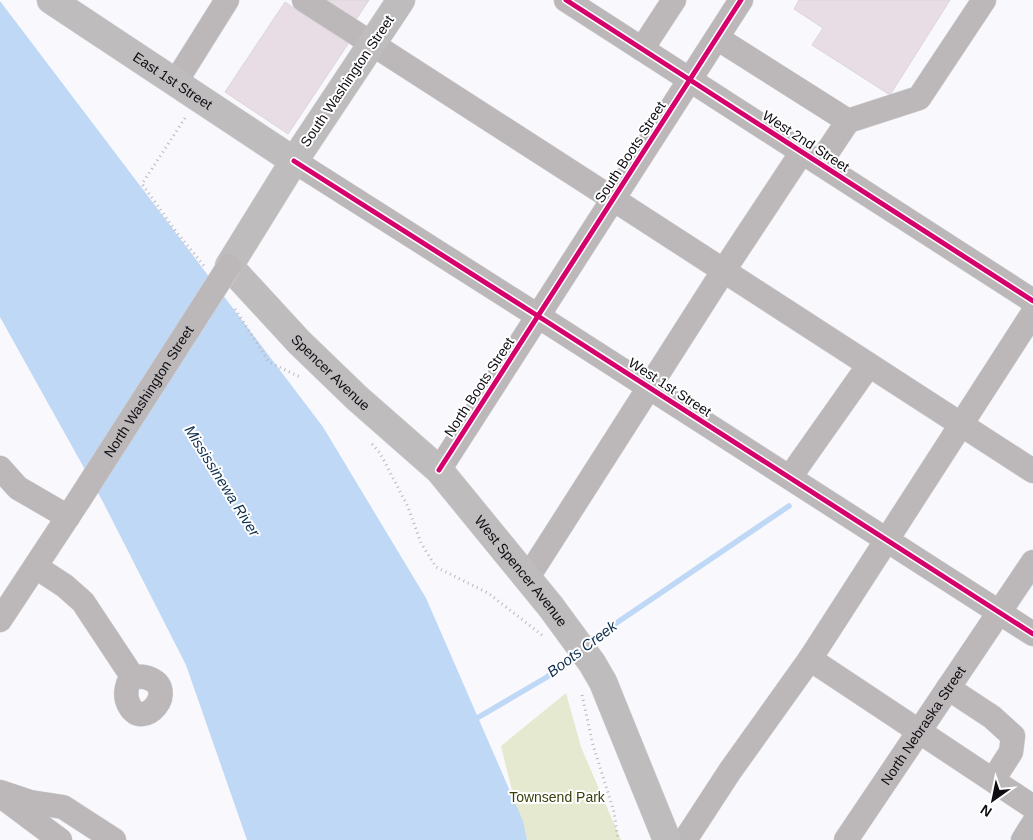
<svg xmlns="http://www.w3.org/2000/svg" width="1033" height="840" viewBox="0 0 1033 840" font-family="Helvetica,sans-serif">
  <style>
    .green { fill: #e5e9cf }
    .water { fill: #bed8f6 }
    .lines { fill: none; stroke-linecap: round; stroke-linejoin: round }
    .stream { stroke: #bed8f6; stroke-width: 5.5 }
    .building { fill: #e8dde5; stroke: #dbd6da }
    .minor-casing { stroke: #d4d3d6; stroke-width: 25 }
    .major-casing { stroke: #d4d3d6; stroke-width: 29 }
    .path { stroke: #b9b7b9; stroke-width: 3; stroke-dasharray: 1 4; stroke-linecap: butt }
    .minor { stroke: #bcb8b9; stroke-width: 24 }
    .major { stroke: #bebcbc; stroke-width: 28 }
    .minor-bridge-casing { stroke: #d4d3d6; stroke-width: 25; stroke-linecap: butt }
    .minor-bridge { stroke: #bcb8b9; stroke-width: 24 }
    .cycleway-casing { stroke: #fff; stroke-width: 8 }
    .cycleway { stroke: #d6006c; stroke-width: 5 }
    .labels { text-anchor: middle; stroke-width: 4; stroke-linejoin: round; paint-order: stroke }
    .street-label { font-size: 14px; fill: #0f0d13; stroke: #fff }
    .park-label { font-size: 14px; fill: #3a3f0b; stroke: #fff }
    .water-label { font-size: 15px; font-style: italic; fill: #0e2f50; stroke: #fff }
  </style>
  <rect width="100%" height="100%" fill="#f9f8fc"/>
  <!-- green -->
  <polygon class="green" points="566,693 581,747 621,840 524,840 501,746"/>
  <!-- water -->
  <polygon class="water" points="0,1 323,427 426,598 523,821 527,840 247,840 186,665 103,502 0,317"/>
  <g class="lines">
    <!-- stream -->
    <g class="stream">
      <polyline points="587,646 609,628 789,506"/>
      <polyline points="472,721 547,677 576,654"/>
    </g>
  </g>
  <!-- building -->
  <g class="building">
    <polygon points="325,0 369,0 355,21"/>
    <polygon points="799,0 950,0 890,95 812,45 823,28 794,9"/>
    <polygon points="285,2 348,44 288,134 225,92"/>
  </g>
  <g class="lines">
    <defs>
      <g id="minor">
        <polyline points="304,0 613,199 1033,471"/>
        <polyline points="566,0 1033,301"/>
        <polyline points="717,38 848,121 820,163"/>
        <polyline points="642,49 674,0"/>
        <polyline points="175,83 227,0"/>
        <polyline points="848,121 919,98 984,0"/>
        <polyline points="294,161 538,316 1033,634"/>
        <polyline points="0,468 18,488 68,517"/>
        <polyline points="439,470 741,0"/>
        <polyline points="790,477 869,365"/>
        <path d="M36,567L65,586L83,602L132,676C126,686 124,695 129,705C143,733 180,689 148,678C143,676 137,677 132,676"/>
        <polyline points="528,577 724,270 802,152"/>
        <polyline points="0,620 79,500"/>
        <polyline points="810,659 1033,807"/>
        <polyline points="948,688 992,717 1013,736 1011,752 993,780"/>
        <polyline points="0,792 30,802 63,807 114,840"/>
        <polyline points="5,799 60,840"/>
        <polyline points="685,840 730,771 810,659 1033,313"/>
        <path id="s1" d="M846,840L1033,562"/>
        <polyline points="1023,840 1033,824"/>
      </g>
      <g id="major">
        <path id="s2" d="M51,0L294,161"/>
        <path id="s3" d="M401,0L294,161L229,266L299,342L357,398L439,470L551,607L592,663L603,682L667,840"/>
      </g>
    </defs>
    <!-- minor casing -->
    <use href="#minor" class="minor-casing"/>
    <!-- major casing -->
    <use href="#major" class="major-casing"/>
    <!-- path -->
    <g class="path">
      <polyline points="185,118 142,184 175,230 204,266"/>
      <polyline points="235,309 269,362 302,378"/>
      <polyline points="372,444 380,453 408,507 421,543 436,567 488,593 542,635"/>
      <polyline points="582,695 593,745 614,812 618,840"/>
    </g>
    <!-- minor -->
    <use href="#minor" class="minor"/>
    <!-- major -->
    <use href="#major" class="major"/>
    <defs>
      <g id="minor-bridge">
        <path id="s4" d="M79,500L229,266"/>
      </g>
    </defs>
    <!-- minor-bridge casing -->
    <use href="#minor-bridge" class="minor-bridge-casing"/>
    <!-- minor-bridge -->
    <use href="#minor-bridge" class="minor-bridge"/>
    <defs>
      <g id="cycleway">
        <polyline points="566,0 1033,301"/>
        <polyline points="294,161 538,316 1033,634"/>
        <polyline points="439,470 741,0"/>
      </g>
    </defs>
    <!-- cycleway casing -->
    <use href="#cycleway" class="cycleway-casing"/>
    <!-- cycleway -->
    <use href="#cycleway" class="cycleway"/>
  </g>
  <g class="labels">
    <!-- street labels -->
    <g class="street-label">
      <text dy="5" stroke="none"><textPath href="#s2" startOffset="146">East 1st Street</textPath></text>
      <text transform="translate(347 81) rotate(-56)" y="5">South Washington Street</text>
      <text transform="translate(806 141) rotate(33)" y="5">West 2nd Street</text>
      <text transform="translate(630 152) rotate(-57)" y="5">South Boots Street</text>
      <text dy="5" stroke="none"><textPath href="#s3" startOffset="464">Spencer Avenue</textPath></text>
      <text transform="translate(479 387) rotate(-57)" y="5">North Boots Street</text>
      <text transform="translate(670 387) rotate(33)" y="5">West 1st Street</text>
      <text dy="5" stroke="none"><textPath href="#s4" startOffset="129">North Washington Street</textPath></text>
      <text dy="5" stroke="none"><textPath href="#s3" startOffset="740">West Spencer Avenue</textPath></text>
      <text dy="5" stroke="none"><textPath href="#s1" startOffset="138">North Nebraska Street</textPath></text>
    </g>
    <!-- park labels -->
    <g class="park-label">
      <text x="557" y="802">Townsend Park</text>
    </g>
    <!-- water labels -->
    <g class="water-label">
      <text transform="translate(222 481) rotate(58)" y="5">Mississinewa River</text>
      <text transform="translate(582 649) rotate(-37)" y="5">Boots Creek</text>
    </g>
  </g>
  <!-- north arrow -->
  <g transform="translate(993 800) rotate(213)" stroke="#ffffff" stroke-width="4" paint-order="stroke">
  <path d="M0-4L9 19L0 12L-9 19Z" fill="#0f0d13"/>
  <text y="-8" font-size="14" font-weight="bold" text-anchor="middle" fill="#0f0d13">N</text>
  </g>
</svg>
